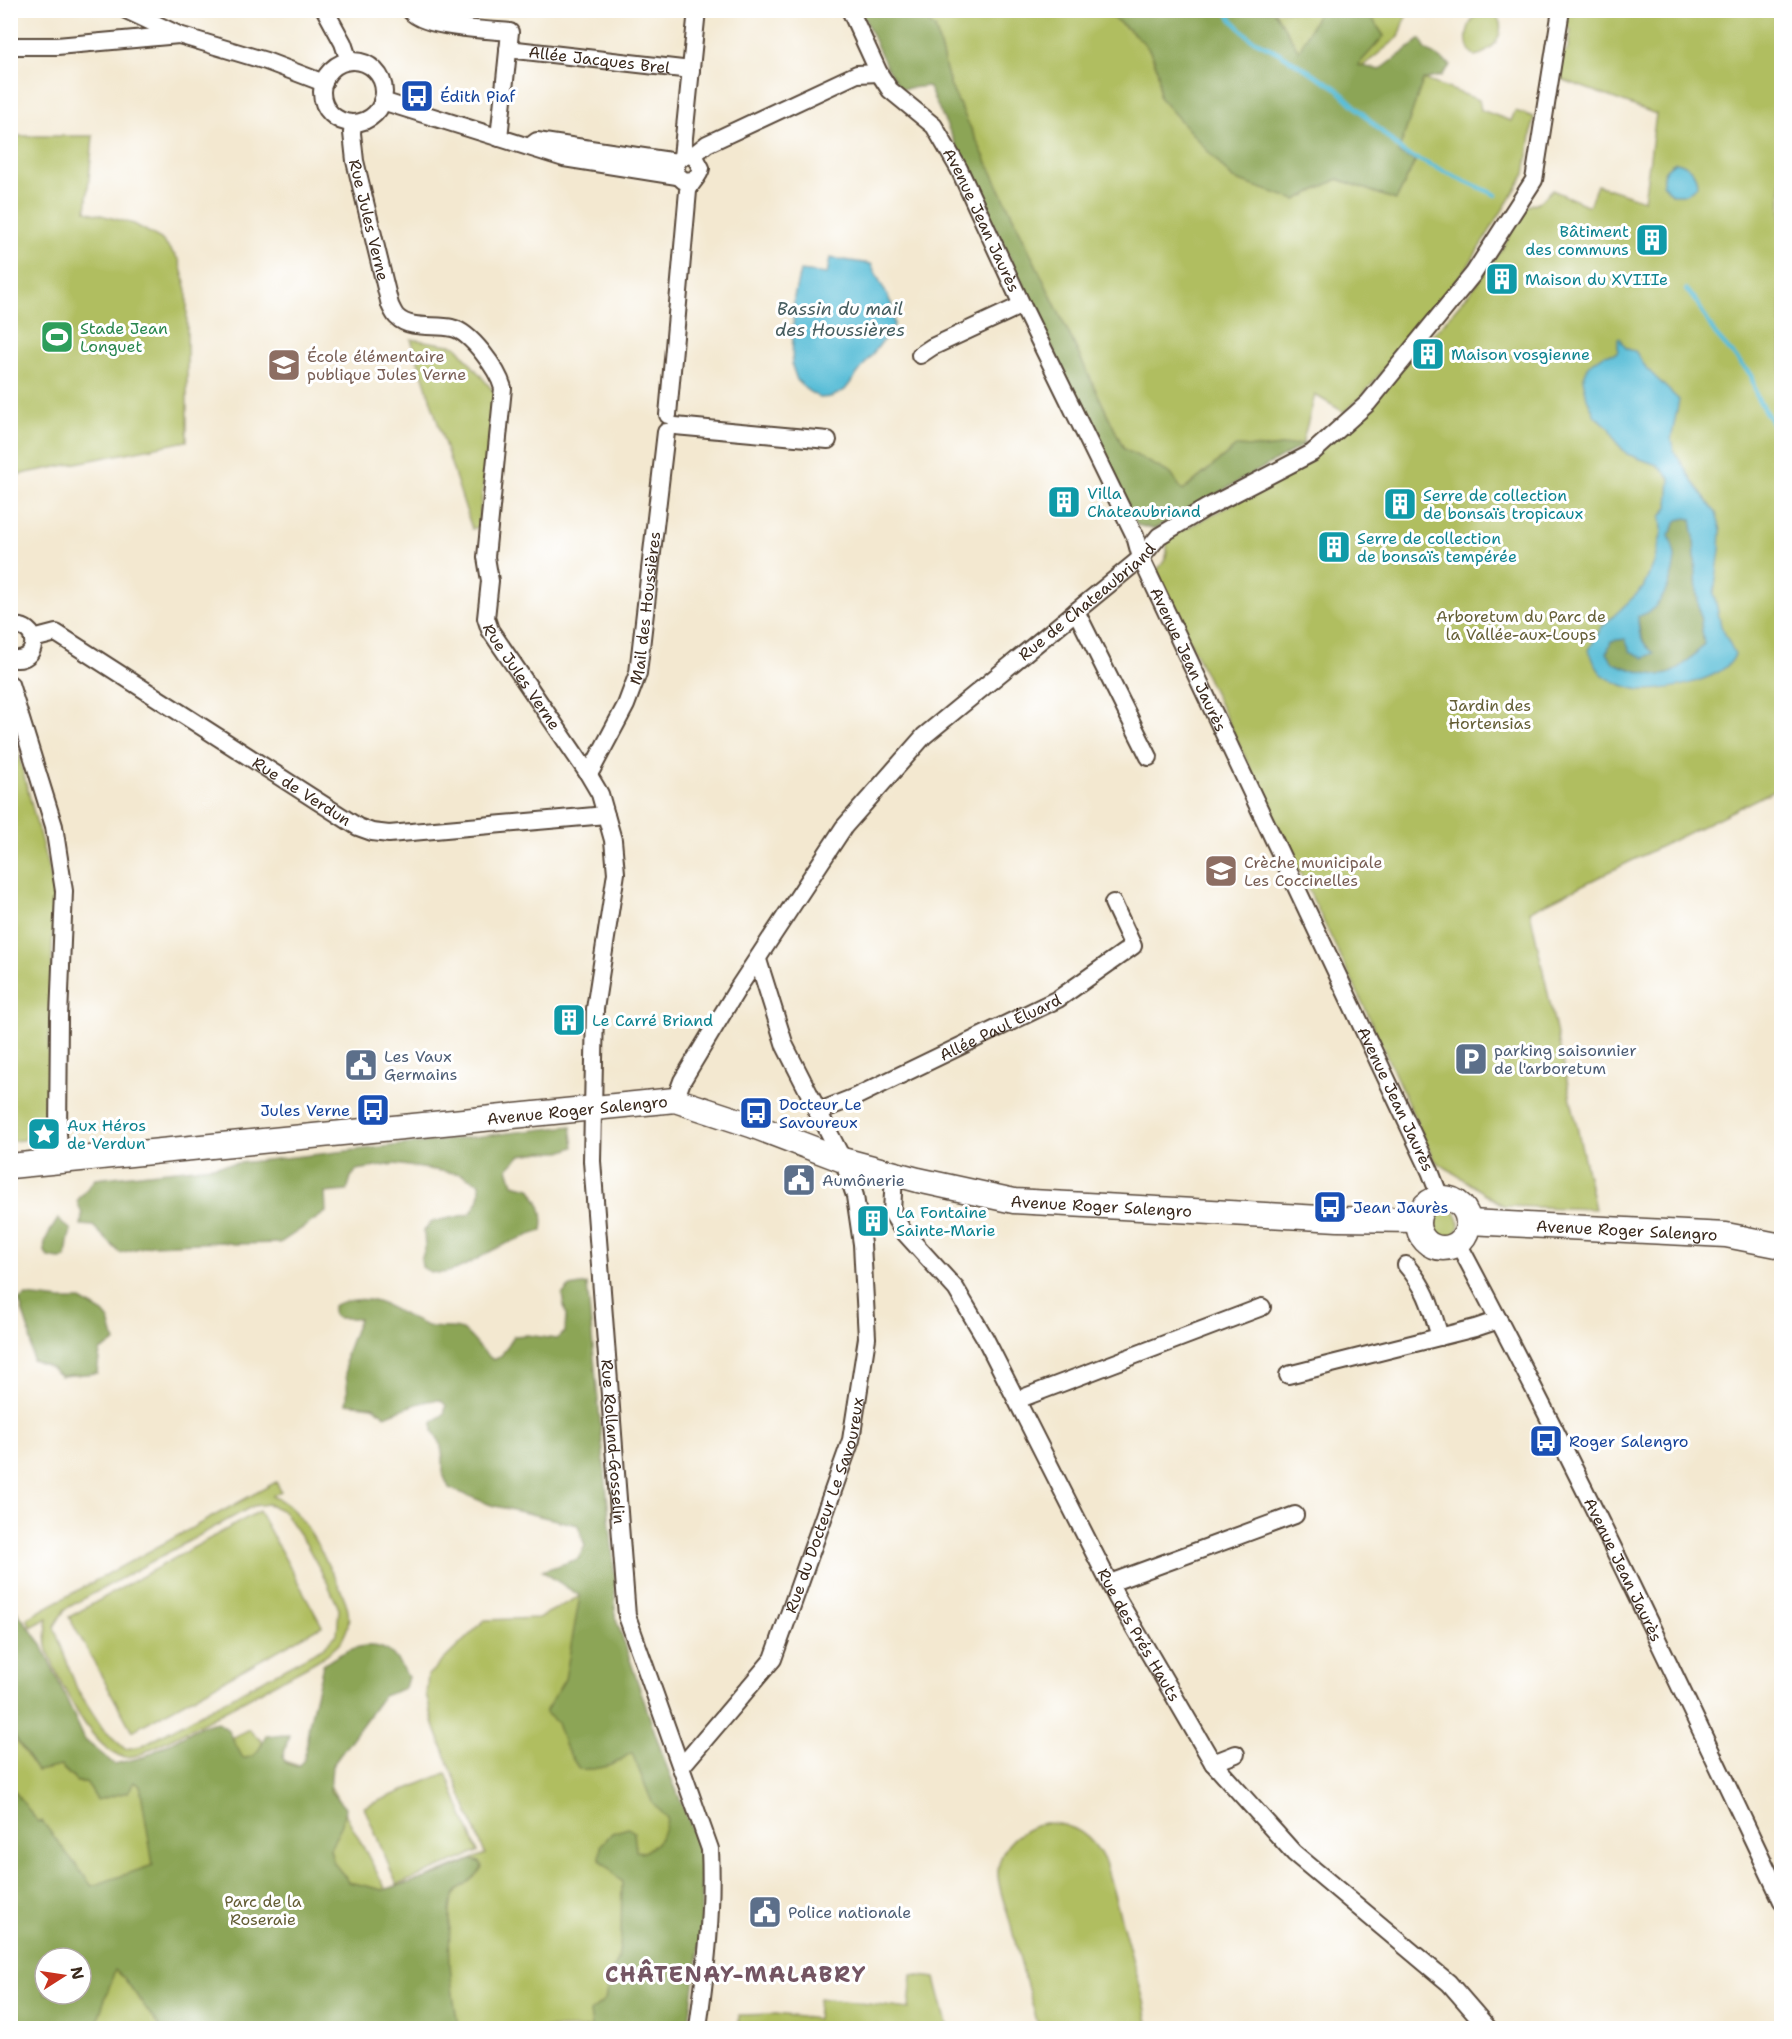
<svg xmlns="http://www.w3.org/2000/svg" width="1792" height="2039" viewBox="0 0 1792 2039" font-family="'Shantell Sans',sans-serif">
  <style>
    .green { fill: #b0be60; stroke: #76743f; stroke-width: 1.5; fill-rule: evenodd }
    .forest { fill: #8ca556; stroke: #64683a; stroke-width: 1.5; fill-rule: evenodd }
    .water { fill: #59bdd7; stroke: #4a747a; stroke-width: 1.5; fill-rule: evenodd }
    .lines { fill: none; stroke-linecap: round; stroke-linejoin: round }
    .stream { stroke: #59bdd7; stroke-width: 4.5 }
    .minor-casing { stroke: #574639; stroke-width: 20 }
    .secondary-casing { stroke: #574639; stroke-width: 27 }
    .minor { stroke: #fff; stroke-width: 16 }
    .secondary { stroke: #fff; stroke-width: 24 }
    .labels { text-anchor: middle; stroke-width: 6; stroke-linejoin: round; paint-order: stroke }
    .street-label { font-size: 16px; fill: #3b2a1e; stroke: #fff }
    .transit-label { font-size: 16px; fill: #164399; stroke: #fff; text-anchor: start }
    .culture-label { font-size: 16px; fill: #0d838f; stroke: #fff; text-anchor: start }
    .leisure-label { font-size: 16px; fill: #27864d; stroke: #fff; text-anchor: start }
    .education-label { font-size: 16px; fill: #785e54; stroke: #fff; text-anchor: start }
    .park-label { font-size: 16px; fill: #645e35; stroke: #fff }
    .service-label { font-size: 16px; fill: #4e5e75; stroke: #fff; text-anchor: start }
    .water-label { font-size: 18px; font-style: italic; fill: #465d5f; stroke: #fff }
    .district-label { font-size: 22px; font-weight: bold; letter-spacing: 1.5px; fill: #745563; stroke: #fff }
  </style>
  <rect width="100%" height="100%" fill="#fff"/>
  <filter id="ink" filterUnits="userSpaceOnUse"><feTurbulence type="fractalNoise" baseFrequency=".0167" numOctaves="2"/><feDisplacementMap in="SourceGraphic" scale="12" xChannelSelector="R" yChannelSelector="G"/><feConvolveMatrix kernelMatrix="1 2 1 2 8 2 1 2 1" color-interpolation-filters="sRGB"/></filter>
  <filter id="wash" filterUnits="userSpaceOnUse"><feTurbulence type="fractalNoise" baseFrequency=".008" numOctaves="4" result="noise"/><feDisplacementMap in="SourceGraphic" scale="24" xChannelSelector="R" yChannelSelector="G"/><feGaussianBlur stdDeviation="1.35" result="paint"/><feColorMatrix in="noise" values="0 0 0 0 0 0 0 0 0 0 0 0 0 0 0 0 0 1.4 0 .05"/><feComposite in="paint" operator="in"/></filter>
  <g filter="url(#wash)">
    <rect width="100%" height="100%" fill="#f3e8d0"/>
    <!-- green -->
    <g class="green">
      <polygon points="916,11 1104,11 1147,44 1160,75 1159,97 1296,200 1338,179 1396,200 1415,162 1398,153 1423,79 1479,100 1481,110 1511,121 1515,111 1534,117 1525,174 1468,266 1362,396 1344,412 1315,395 1302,444 1264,448 1237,446 1182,491 1171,474 1124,449 950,85 935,28"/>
      <polygon points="1274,11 1319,11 1299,52"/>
      <polygon points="1367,11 1408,11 1399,37 1363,66 1358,65 1384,36"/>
      <path d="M1482,11C1510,10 1505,50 1475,56C1460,45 1467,18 1482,11Z"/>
      <path d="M1566,11H1781V787L1530,911L1595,1209L1504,1206L1434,1160L1363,1004L1156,571C1166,561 1169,554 1166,539L1306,465L1441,326L1476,285L1502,249L1525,207L1541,201L1552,190L1589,206L1597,185L1644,200L1656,114L1558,78L1561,53L1567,51L1571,30L1563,24Z"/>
      <polygon points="11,136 93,136 86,211 134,224 161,239 179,260 187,290 187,441 11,476"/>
      <polygon points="411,339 456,346 495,393 478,527 472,529"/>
      <polygon points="11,726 54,890 47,1120 24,1140 11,1141"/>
      <circle cx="1443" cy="1223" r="16"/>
      <path d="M276,1482L281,1491L272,1496C299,1506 315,1540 328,1565C337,1583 354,1608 347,1629C345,1634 342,1641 338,1645C321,1661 297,1671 276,1683C231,1708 185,1732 139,1755C135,1756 129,1757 125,1757C92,1753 58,1679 48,1651C45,1639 46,1629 48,1618L31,1627L27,1618ZM268,1504L283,1511L306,1544L327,1582L339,1609L337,1634L324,1647L141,1746L125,1749L103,1729L77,1689L54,1627L65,1609L253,1506Z"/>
      <polygon points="259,1511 322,1626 132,1731 69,1617"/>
      <path d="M615,1578V1616L666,1765L701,1851L688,2028H11L10,1731L37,1771L60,1766L77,1782H134L140,1786L249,1729L281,1760L324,1774L388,1893L485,1854L436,1731L426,1695L428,1675L485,1620L538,1618ZM45,1958H81V1994H45Z"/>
      <polygon points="446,1773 478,1852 397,1885 364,1807"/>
      <path d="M1044,1823C1074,1823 1092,1835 1105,1862L1144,2001L1149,2028H1039C1029,1993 1019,1958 1010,1922C1006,1908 996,1882 998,1868C1003,1842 1020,1830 1044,1823Z"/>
      <polygon points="912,1975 935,1978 948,2028 739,2028 739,2015 776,2014 817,2019 819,1998 909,2009"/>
    </g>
    <!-- forest -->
    <g class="forest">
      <polygon points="861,11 916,11 935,28 950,85 1124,449 1171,474 1183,491 1237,446 1264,448 1307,443 1154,529 1137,525 928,86 901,89 888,70"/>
      <path d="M1104,11H1274L1299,51L1319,11H1367L1384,36L1358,65L1380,70L1421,39L1426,50L1451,65L1441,76L1423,80L1398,153L1415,161L1396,200L1338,179L1296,200L1233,179L1159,97C1162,47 1139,38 1104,11Z"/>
      <path d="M1686,518L1691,519L1694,537L1697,593L1704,644C1696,654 1680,670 1668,674C1653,678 1627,668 1613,663L1607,653L1610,641L1625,639L1653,652C1641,644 1639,631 1638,616L1669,535L1678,520Z"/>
      <path d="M571,1126L574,1147L561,1152H541L521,1155L508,1168L513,1184L530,1188C540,1204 545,1212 542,1231C527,1236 511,1241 497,1248C476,1258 444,1285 422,1267L421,1259L425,1249L424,1231L431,1222L470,1214C478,1203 482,1196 479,1183L461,1174L395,1164L357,1170L351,1177L347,1191L325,1193L326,1212L280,1243L234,1244L223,1242L151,1245L120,1253L93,1226L81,1225L82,1214L77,1201L95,1179Z"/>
      <path d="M58,1219L71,1230L68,1242L66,1258L59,1259L48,1257C38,1244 51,1231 58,1219Z"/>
      <path d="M587,1284L615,1578V1616L666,1765L701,1851V1936L688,2028H592L590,2012L605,2000L610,1974L618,1961L621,1936L622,1882L600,1859L601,1845L612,1833L628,1828L634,1832L636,1851L644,1852C658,1843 665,1835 667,1818L652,1802L632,1753C626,1755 624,1758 619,1761C608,1768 591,1770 579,1769L565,1747L557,1723L545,1712L565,1679L580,1596L542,1571L578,1559L585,1546L578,1525L491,1505L449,1488L443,1474V1457L440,1442L433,1431V1422L444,1414L446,1406C444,1403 442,1401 438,1400C426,1399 397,1411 385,1416L373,1406L346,1403C351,1388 343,1372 346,1356C349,1344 355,1331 359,1319L351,1318H338L333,1315V1306C341,1301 347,1301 355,1300C385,1296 405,1321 432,1327C442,1329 456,1326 464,1331C476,1340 481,1353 494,1360L501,1356L514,1336L527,1335L556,1339L565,1332L566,1315L562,1295L569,1287Z"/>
      <polygon points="26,1296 61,1300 81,1300 103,1313 109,1320 115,1342 100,1351 97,1373 61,1376 48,1366 32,1360 30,1334 19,1300"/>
      <path d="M11,1604L41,1643L85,1740L114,1764L144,1757L201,1726L217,1722L227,1729L243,1758C257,1758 260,1747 266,1736L289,1735L283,1757L285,1763L297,1767L304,1760L309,1724L323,1665C343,1651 370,1636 392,1654C398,1660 403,1670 408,1677L405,1688L383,1696L332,1766L330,1791L345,1808L342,1824L330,1849L334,1863L349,1882L383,1890L437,1875L471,1860L480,1862L482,1867C474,1883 458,1885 453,1897C449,1905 450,1916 450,1925C448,1957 451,1987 457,2019V2028H160L124,1978L115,1970L95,2028H11L10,1785L38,1822L42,1821L92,1886L153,1865L140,1786L134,1782L128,1792L97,1800L86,1782H77L61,1766L37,1771L11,1731ZM45,1958H81V1994H45Z"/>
    </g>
    <!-- water -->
    <g class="water">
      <path d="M1676,162C1688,164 1697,173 1697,186L1686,194H1672L1663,184C1662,172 1665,168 1676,162Z"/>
      <polygon points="830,258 871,264 892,305 894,326 845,390 832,397 820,398 808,391 797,380 792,366 794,297 800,271 827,274"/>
      <path d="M1618,338H1620C1623,346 1626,350 1635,351L1647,369L1679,400L1671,440L1674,451L1692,480L1716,513L1721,530L1720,550L1714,594L1721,626L1735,654C1728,679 1669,690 1645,690C1632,690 1612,682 1602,674C1596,669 1592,657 1589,650L1601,628L1643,588L1654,563L1662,531L1661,517L1668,507L1670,478L1657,465L1627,454L1617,443L1610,428L1595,416L1587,398L1583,379L1589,365L1604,355L1616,353L1618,350ZM1686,518L1691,519L1694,537L1697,593L1704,644C1696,654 1680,670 1668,674C1654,678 1627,668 1613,663L1607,653L1611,641L1625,639L1630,651L1644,658L1654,653C1640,643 1638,632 1638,616C1661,612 1673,579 1675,558C1675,551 1671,542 1669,535L1678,520Z"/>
    </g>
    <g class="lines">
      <!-- stream -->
      <g class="stream">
        <polyline points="1226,10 1232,20 1250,38 1279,53 1335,87 1404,153 1496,195"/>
        <polyline points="1686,290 1695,299 1715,334 1751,375 1757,398 1782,439"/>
      </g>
    </g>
  </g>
  <g filter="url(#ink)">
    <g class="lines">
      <defs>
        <g id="minor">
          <polyline points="126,10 179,35 266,61 324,83"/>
          <polyline points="325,10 343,43 349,61"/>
          <path d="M410,10C420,28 490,30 510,32L499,138"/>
          <path id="s1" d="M850,10L879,73L890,90L934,126L959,169L1022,305L1135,536L1141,558L1430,1171L1440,1197"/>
          <polyline points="10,46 57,46 179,35"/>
          <path id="s2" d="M508,49L691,70"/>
          <circle cx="353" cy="92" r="31"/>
          <polyline points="382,101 564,158 677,176"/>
          <path id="s3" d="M353,123L352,133L355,161L390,305C392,309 394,314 397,317C410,330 436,324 452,328C471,332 498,370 503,388L486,557L490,581L486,618L490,630L587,772L600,794L613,840L616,873L595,1009L592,1161L627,1616L710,1849C713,1910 706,1968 698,2028"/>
          <polyline points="533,144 537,141 677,162"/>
          <polyline points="692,156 707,144 857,74 879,73"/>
          <polyline points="682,157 697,10"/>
          <polyline points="920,355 932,347 1022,305"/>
          <path d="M668,415L688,191C691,181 699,178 701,168L695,157C688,154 681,156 677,162L675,173L684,181L693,180"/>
          <polyline points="675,426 828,440"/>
          <polyline points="1076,611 1149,757"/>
          <path d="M10,628C41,619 41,666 10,658"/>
          <path id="s4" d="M33,639L56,633L358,827L372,832L389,834L606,815"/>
          <polyline points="10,684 54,826 64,891 59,1017 58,1134 61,1161"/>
          <path id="s5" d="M587,772L592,769L626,705L638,673L666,432"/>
          <path id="s6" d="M675,1100L682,1081L738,988L844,827L924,736L1141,558L1159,536L1206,508L1312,453L1368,403L1474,273L1534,180L1561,10"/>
          <path id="s7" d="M817,1112L855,1097L1058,999L1133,946L1113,903"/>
          <path id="s8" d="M894,1173L892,1213L903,1231L956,1289L985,1338L1117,1598L1213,1763L1294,1853L1449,1983L1488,2028"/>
          <path id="s9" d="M1458,1243C1573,1458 1677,1680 1782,1901"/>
          <path d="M1406,1265C1427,1289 1431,1307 1440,1337"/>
          <polyline points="1288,1375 1475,1328 1499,1320"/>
          <polyline points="1017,1400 1262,1307"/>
          <polyline points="1110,1583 1295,1515"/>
          <polyline points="1213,1763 1236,1754"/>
          <path id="s10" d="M682,1766L773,1659L851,1440L867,1338L862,1244L855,1196L843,1160L785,1046L758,960"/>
        </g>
        <g id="secondary">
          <path id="s11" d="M10,1166L675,1100L751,1125L843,1160L918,1180L1014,1201L1338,1219L1418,1220"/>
          <circle cx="1443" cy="1223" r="25"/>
          <path id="s12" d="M1469,1222L1726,1235L1782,1246"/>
        </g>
      </defs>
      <!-- minor casing -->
      <use href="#minor" class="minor-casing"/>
      <!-- secondary casing -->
      <use href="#secondary" class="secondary-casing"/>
      <!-- minor -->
      <use href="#minor" class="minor"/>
      <!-- secondary -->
      <use href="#secondary" class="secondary"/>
    </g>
  </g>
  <!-- icons -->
  <defs>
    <symbol id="bus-square" viewBox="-11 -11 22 22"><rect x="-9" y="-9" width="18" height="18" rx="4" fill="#1a4fb4" stroke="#fff"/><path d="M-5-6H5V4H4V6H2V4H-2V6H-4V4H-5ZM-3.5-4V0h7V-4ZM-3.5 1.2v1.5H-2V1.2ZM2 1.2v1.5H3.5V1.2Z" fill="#fff"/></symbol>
    <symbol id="building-square" viewBox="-11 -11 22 22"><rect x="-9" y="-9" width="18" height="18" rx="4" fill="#0f9aa8" stroke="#fff"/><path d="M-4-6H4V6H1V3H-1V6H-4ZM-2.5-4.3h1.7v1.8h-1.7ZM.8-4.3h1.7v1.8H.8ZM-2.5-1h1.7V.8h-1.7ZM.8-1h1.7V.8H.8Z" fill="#fff"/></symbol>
    <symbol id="stadium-square" viewBox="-11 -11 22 22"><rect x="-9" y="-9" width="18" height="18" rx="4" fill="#2e9e5b" stroke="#fff"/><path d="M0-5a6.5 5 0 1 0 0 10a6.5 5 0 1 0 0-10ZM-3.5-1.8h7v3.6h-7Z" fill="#fff"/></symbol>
    <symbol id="school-square" viewBox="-11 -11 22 22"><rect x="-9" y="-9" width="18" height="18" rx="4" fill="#8d6e63" stroke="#fff"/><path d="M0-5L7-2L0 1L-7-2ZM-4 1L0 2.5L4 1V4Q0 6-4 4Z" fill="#fff"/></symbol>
    <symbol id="parking-square" viewBox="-11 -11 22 22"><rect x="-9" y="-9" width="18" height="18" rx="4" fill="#5c6f8a" stroke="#fff"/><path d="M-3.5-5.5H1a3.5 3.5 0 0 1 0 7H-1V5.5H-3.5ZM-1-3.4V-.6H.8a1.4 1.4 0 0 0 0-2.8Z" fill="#fff"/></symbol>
    <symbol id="civic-square" viewBox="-11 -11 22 22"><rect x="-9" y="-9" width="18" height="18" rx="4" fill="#5c6f8a" stroke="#fff"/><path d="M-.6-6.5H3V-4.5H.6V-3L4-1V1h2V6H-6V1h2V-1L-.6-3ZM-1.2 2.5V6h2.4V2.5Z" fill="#fff"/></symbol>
    <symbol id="sight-square" viewBox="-11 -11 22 22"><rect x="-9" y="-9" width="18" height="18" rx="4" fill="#0f9aa8" stroke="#fff"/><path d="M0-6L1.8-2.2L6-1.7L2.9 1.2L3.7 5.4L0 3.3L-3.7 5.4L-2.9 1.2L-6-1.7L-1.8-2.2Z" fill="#fff"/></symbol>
  </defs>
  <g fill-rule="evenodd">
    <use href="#bus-square" x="398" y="77" width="38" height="38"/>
    <use href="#building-square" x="1633" y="221" width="38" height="38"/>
    <use href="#building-square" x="1483" y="260" width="38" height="38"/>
    <use href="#stadium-square" x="38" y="318" width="38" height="38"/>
    <use href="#building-square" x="1409" y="335" width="38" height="38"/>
    <use href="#school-square" x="265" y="346" width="38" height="38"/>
    <use href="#building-square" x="1045" y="483" width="38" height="38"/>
    <use href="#building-square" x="1381" y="485" width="38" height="38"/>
    <use href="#building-square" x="1315" y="528" width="38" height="38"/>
    <use href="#school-square" x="1202" y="852" width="38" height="38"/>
    <use href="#building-square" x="550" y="1001" width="38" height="38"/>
    <use href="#parking-square" x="1452" y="1040" width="38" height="38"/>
    <use href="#civic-square" x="342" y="1046" width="38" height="38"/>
    <use href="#bus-square" x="354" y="1091" width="38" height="38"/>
    <use href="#bus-square" x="737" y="1094" width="38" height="38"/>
    <use href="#sight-square" x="25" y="1115" width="38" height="38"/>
    <use href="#civic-square" x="780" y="1161" width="38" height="38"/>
    <use href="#bus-square" x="1311" y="1188" width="38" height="38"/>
    <use href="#building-square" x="854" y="1202" width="38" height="38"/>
    <use href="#bus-square" x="1527" y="1422" width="38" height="38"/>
    <use href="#civic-square" x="746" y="1893" width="38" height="38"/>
  </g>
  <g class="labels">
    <!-- street labels -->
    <g class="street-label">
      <text dy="6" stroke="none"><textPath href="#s2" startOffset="92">Allée Jacques Brel</textPath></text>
      <text dy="6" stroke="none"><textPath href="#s3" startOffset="99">Rue Jules Verne</textPath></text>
      <text dy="6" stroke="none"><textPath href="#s1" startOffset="252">Avenue Jean Jaurès</textPath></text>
      <text dy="6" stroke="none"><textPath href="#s6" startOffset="654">Rue de Chateaubriand</textPath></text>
      <text dy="6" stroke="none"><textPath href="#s5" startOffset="178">Mail des Houssières</textPath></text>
      <text dy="6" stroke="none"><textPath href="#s1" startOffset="738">Avenue Jean Jaurès</textPath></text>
      <text dy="6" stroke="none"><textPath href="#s3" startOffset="639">Rue Jules Verne</textPath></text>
      <text dy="6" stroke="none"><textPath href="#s4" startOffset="316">Rue de Verdun</textPath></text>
      <text dy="6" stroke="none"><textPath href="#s7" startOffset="202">Allée Paul Éluard</textPath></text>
      <text dy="6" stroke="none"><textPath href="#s1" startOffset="1224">Avenue Jean Jaurès</textPath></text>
      <text dy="6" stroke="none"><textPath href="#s11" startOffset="570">Avenue Roger Salengro</textPath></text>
      <text dy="6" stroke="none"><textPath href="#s11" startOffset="1110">Avenue Roger Salengro</textPath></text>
      <text dy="6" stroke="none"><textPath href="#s12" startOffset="158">Avenue Roger Salengro</textPath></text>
      <text dy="6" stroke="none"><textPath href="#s3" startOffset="1432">Rue Rolland-Gosselin</textPath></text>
      <text dy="6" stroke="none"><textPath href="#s10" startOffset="303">Rue du Docteur Le Savoureux</textPath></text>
      <text dy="6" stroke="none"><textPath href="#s9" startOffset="366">Avenue Jean Jaurès</textPath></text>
      <text dy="6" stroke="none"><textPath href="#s8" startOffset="531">Rue des Prés Hauts</textPath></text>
    </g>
    <!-- transit labels -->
    <g class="transit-label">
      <text x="440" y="102">Édith Piaf</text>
      <text x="779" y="1110">Docteur Le<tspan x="779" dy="18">Savoureux</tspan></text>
      <text x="350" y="1116" text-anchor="end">Jules Verne</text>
      <text x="1353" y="1213">Jean Jaurès</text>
      <text x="1569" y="1447">Roger Salengro</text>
    </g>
    <!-- culture labels -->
    <g class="culture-label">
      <text x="1629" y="237" text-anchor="end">Bâtiment<tspan x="1629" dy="18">des communs</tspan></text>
      <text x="1525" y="285">Maison du XVIIIe</text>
      <text x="1451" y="360">Maison vosgienne</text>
      <text x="1087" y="499">Villa<tspan x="1087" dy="18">Chateaubriand</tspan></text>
      <text x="1423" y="501">Serre de collection<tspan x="1423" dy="18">de bonsaïs tropicaux</tspan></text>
      <text x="1357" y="544">Serre de collection<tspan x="1357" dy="18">de bonsaïs tempérée</tspan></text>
      <text x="592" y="1026">Le Carré Briand</text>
      <text x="67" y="1131">Aux Héros<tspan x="67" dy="18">de Verdun</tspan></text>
      <text x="896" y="1218">La Fontaine<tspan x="896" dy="18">Sainte-Marie</tspan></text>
    </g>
    <!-- leisure labels -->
    <g class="leisure-label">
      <text x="80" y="334">Stade Jean<tspan x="80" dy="18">Longuet</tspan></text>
    </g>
    <!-- education labels -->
    <g class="education-label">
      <text x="307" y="362">École élémentaire<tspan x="307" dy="18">publique Jules Verne</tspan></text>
      <text x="1244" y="868">Crèche municipale<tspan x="1244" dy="18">Les Coccinelles</tspan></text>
    </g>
    <!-- park labels -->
    <g class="park-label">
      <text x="1521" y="622">Arboretum du Parc de<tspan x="1521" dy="18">la Vallée-aux-Loups</tspan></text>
      <text x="1490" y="711">Jardin des<tspan x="1490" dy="18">Hortensias</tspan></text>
      <text x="263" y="1907">Parc de la<tspan x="263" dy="18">Roseraie</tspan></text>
    </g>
    <!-- service labels -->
    <g class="service-label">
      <text x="1494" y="1056">parking saisonnier<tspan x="1494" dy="18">de l'arboretum</tspan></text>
      <text x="384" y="1062">Les Vaux<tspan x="384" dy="18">Germains</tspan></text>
      <text x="822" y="1186">Aumônerie</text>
      <text x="788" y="1918">Police nationale</text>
    </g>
    <!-- water labels -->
    <g class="water-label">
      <text x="840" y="315">Bassin du mail<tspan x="840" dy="21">des Houssières</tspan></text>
    </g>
    <!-- district labels -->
    <g class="district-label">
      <text x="736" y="1982">CHÂTENAY-MALABRY</text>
    </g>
  </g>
  <!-- margin -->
  <rect width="1792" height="2039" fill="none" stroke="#fff" stroke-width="36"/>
  <!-- north arrow -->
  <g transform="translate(63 1976) rotate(78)"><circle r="28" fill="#ffffff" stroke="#b1aaa5" stroke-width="1.5"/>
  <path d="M0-4.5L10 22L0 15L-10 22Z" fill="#c8321e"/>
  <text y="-9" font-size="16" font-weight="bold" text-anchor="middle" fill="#3b2a1e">N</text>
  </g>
</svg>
